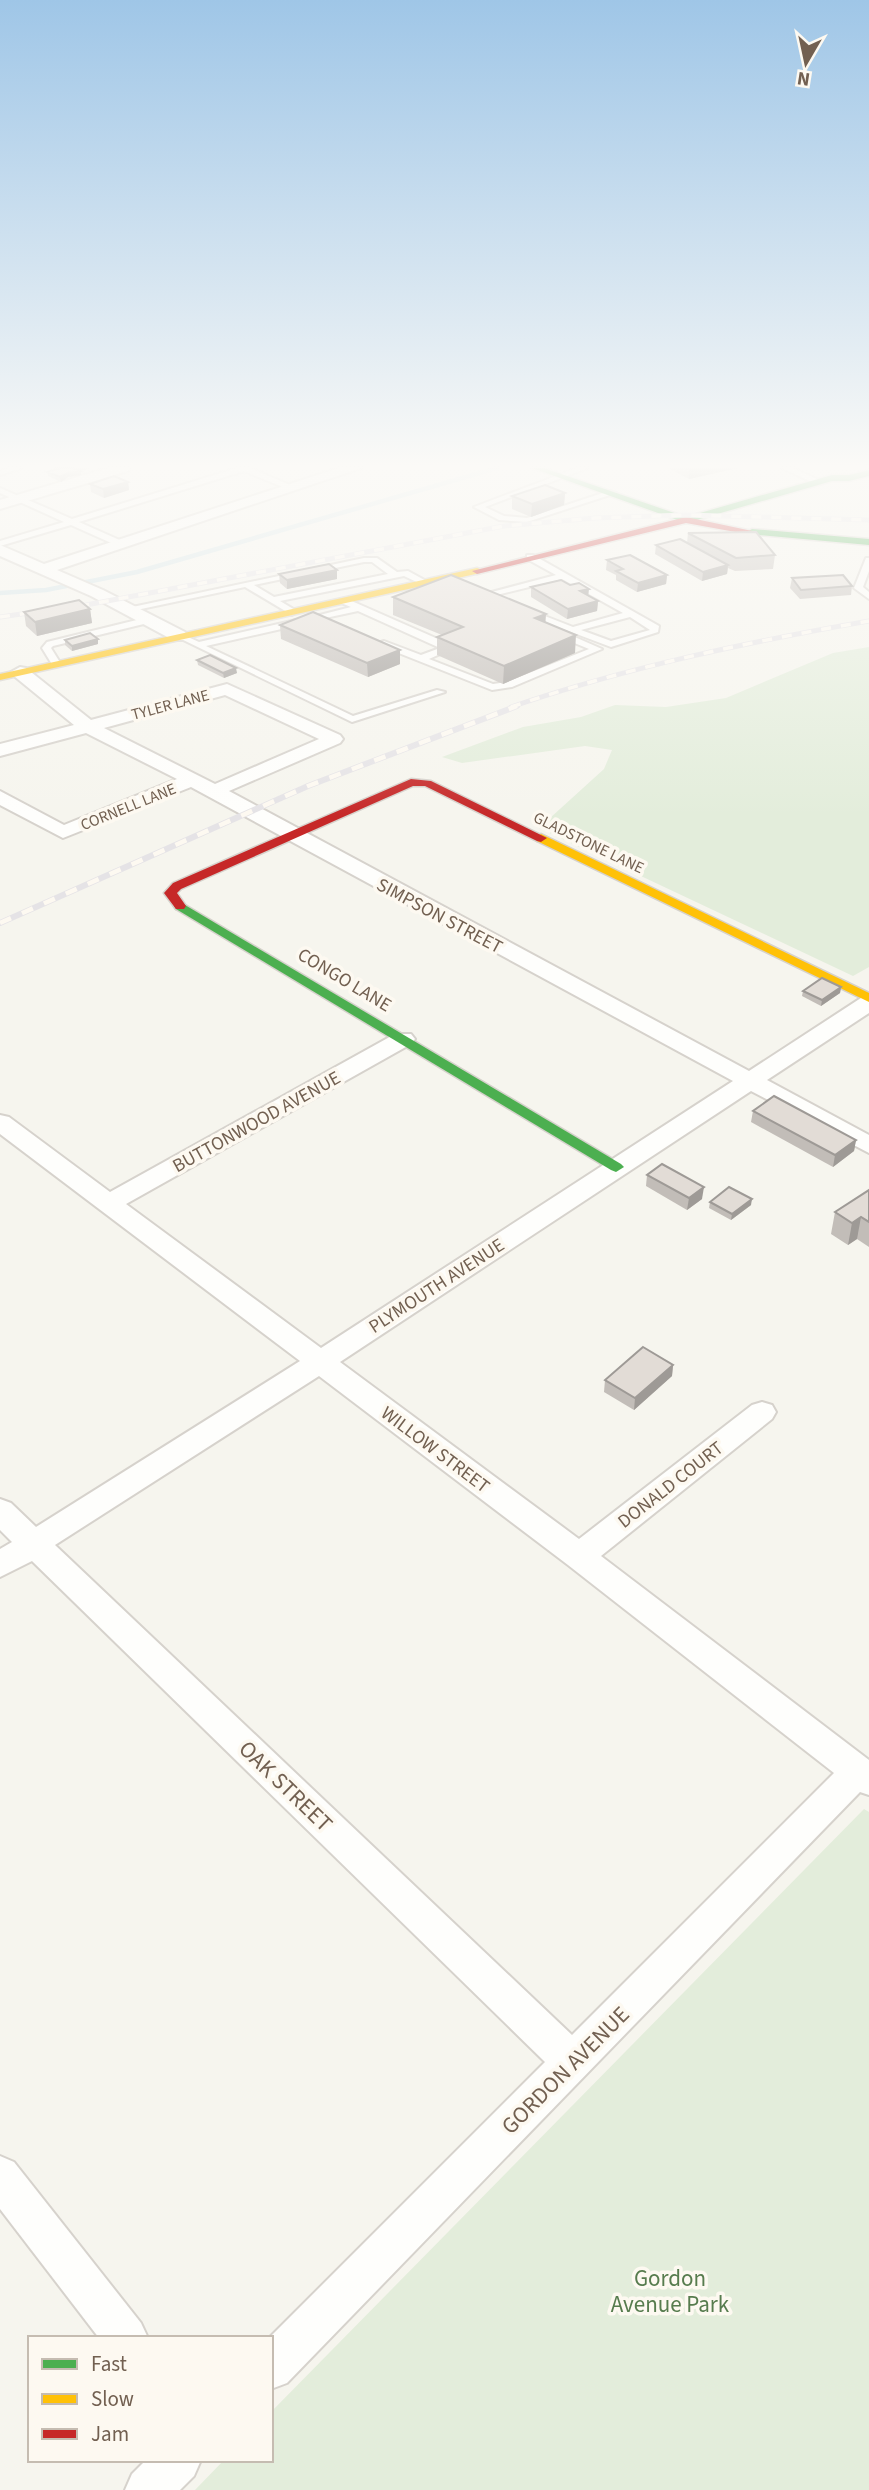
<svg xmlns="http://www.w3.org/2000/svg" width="869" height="2490" viewBox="0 0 869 2490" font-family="'Source Sans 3',sans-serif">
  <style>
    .green { fill: #e3eddb }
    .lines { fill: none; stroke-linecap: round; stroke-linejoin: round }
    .stream { stroke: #d1e2e6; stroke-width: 4.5 }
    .lane-casing { stroke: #d6d2cc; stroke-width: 4 }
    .street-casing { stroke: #d6d2cc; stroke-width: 4 }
    .fast-casing { stroke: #d6d2cc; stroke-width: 3 }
    .slow-casing { stroke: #d6d2cc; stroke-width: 3 }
    .jam-casing { stroke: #d6d2cc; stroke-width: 3 }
    .lane { fill: #fefefc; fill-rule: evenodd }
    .street { fill: #fefefc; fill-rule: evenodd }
    .fast { fill: #4caf50; fill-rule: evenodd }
    .slow { fill: #ffc107; fill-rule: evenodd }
    .jam { fill: #c62828; fill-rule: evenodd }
    .rail-far1-casing { stroke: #e5e3e6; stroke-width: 5 }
    .rail-casing { stroke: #e5e3e6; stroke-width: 6 }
    .rail-far1 { stroke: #fdf9f1; stroke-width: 3.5; stroke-dasharray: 10; stroke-linecap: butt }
    .rail { stroke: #fdf9f1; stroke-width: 4.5; stroke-dasharray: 12; stroke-linecap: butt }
    .wall { fill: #c2bdb8 }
    .shaded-wall { fill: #9e9a96 }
    .building { fill: #e2dcd6; stroke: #9e9a96; stroke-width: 2 }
    .labels { text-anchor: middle; stroke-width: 7; stroke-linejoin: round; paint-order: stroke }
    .far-street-label { font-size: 16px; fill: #726051; stroke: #fdf9f1 }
    .street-label { font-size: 19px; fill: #726051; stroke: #fdf9f1 }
    .near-street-label { font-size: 23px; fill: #726051; stroke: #fdf9f1 }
    .near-park-label { font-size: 23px; fill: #577c4e; stroke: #fdf9f1 }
  </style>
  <rect width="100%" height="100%" fill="#f6f5ee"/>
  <!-- green -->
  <g class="green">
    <polygon points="869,647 869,967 853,976 539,828 604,769 612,750 585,746 462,763 442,757 523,727 581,717 615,705 666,707 726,698 833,653"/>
    <polygon points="864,1809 869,1812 869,2490 195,2490 224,2460 271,2460 271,2412"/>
  </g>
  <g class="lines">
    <!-- stream -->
    <polyline class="stream" points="0,593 46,590 137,572 497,468"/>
    <defs>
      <g id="lane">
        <polygon points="9,468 21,468 0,475 0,471"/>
        <polygon points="237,468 250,468 297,488 290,490 244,471 79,522 124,542 124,546 118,546 71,525 0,546 0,541 64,522 0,493 0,488 72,519"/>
        <polygon points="577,468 588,468 485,507 504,516 527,518 609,491 616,493 527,522 499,520 474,507"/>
        <polygon points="782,468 793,468 823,482 816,484"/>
        <path d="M527,555H533L659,626L658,632L611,647L526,615V611H532L573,627L623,613L562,579L484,598V594L556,575L527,559ZM630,617L650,630L611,641L581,630Z"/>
        <path d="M364,558H377L397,572L408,571L430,583L423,585L404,576L280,601L295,610L296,612L292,615L245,587L127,612L123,609ZM364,562H372L388,574L274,597L254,585Z"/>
        <polygon points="866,558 869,558 869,571 863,587 869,592 869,599 854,588"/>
        <polygon points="341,599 347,599 447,643 447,651 429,659 493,684 507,682 589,649 555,635 555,631 561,631 602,649 512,687 492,690 381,646 381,642 384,641 421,655 440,648 358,611 316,620 316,616 351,607 341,603"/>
        <polygon points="149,617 152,618 152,622 53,646 51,648 61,664 59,666 53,666 42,648 47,642"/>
        <polygon points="296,620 300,623 299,625 206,646 353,716 437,690 445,692 352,722 175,636 179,633 199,642"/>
      </g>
      <g id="street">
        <polygon points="108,468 130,468 128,471 0,509 0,500"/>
        <polygon points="339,468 361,468 57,570 103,590 185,632 187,636 185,640 173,640 91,596 0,556 0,545 44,564"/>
        <path d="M20,667L26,668L91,720L227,684L340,735L343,739L340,743L229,791L749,1071L861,998L869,996V1013L767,1080L869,1135V1153L751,1091L340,1362L579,1539L752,1405L762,1402L772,1405L776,1412L772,1419L601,1556L869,1760V1795L860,1792L287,2383L271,2389L269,2338L545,2062L32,1561L0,1577V1549L12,1542L0,1530V1499L11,1503L36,1527L300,1361L0,1134V1115L9,1117L110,1192L395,1034H411L415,1039L411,1044L126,1204L321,1348L733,1081L191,787L63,838L0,805V791L64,825L177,779L86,733L0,756V744L74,725L14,676L11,672ZM225,695L319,739L215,784L104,728ZM319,1376L568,1565L834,1773L572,2035L55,1545Z"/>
        <polygon points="0,2156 14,2162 141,2323 148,2338 99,2338 0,2209"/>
        <polygon points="146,2460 201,2460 194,2476 180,2490 125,2490 132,2474"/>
      </g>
      <g id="fast">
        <polygon points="532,468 544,468 686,517 832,475 849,475 869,470 869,476 849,481 832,481 686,523"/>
        <polygon points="752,529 869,539 869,545 749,534 747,532"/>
        <polygon points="180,902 621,1164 624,1167 616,1172 611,1170 176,909 174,906"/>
      </g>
      <g id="slow">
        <polygon points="477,568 480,569 480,573 0,680 0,674"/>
        <polygon points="541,834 869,993 869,1002 537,841 535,838"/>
      </g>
      <g id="jam">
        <polygon points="686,517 757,532 752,535 686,523 477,574 472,571"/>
        <polygon points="411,779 431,781 547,838 541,842 537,841 425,786 413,786 181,889 177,893 186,906 184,909 176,909 164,893 173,883"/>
      </g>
    </defs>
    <!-- lane casing -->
    <use href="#lane" class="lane-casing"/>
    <!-- street casing -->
    <use href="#street" class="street-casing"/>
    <!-- fast casing -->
    <use href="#fast" class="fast-casing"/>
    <!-- slow casing -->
    <use href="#slow" class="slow-casing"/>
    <!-- jam casing -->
    <use href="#jam" class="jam-casing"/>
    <!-- lane -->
    <use href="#lane" class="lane"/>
    <!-- street -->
    <use href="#street" class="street"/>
    <!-- fast -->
    <use href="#fast" class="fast"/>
    <!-- slow -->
    <use href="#slow" class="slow"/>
    <!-- jam -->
    <use href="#jam" class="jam"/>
    <defs>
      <g id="rail-far1">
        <polyline points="0,617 86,605 504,526 595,518 686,515 869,520"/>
        <path d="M511,707C628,667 748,642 869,621"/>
      </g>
      <polyline id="rail" points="0,923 308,786 517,706"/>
    </defs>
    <!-- rail-far1 casing -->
    <use href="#rail-far1" class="rail-far1-casing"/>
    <!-- rail casing -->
    <use href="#rail" class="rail-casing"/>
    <!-- rail-far1 -->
    <use href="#rail-far1" class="rail-far1"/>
    <!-- rail -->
    <use href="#rail" class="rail"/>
  </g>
  <!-- wall -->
  <g class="wall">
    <polygon points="55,468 90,468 81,471 81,475 68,477 61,482 48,476 47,472 55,470"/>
    <polygon points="668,468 738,468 689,479"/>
    <polygon points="128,482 129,490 104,498 91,492 90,484"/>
    <polygon points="565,493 564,505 531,517 512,509 512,496"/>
    <polygon points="688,533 775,555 773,569 735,571 728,568 727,574 702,581 655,554 656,545 687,543"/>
    <polygon points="607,560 667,575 666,584 637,592 616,580 616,575 606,570"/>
    <polygon points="279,574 337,579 287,589 280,583"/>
    <polygon points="792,578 852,586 851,595 800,599 790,588"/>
    <polygon points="531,587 588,596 598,601 597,611 567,619 531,597"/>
    <polygon points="393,597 545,622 575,653 503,684 437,655 437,637 442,635 393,615"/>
    <polygon points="90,609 92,623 37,636 26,626 24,612"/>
    <polygon points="280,625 400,650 400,664 368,677 281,639"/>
    <polygon points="65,640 98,644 72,651 65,645"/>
    <polygon points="197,660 237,673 224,678 198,665"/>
    <polygon points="841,987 840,993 821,1006 802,996 803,991"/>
    <polygon points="753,1111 856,1140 854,1151 833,1167 751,1122"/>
    <polygon points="647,1175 702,1199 687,1210 646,1186"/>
    <polygon points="869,1190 869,1247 857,1239 848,1245 831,1234 835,1212"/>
    <polygon points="710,1202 751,1205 731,1220 709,1208"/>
    <polygon points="673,1365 672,1376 634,1410 604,1392 605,1380"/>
  </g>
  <!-- shaded-wall -->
  <g class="shaded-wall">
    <polygon points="79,468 90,468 81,471 81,475 68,477 61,482 60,477 68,473 80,471"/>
    <polygon points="689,468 738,468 689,479"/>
    <polygon points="128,482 129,490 104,498 103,489"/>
    <polygon points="565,493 564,505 531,517 532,504"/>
    <polygon points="728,565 727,574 702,581 703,572"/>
    <polygon points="337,570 337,579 287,589 287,580"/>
    <polygon points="667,575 666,584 637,592 638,583"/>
    <polygon points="589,589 588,598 580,591"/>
    <polygon points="598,601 597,611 567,619 568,609"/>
    <polygon points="90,609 92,623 37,636 35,622"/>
    <polygon points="546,614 545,631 535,618"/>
    <polygon points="576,635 575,653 503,684 504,666"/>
    <polygon points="98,639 98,644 72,651 72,646"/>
    <polygon points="400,650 400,664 368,677 367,663"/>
    <polygon points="236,668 237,673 224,678 223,673"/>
    <polygon points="841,987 840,993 821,1006 822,1000"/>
    <polygon points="856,1140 854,1151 833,1167 835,1155"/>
    <polygon points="704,1187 702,1199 687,1210 689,1198"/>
    <polygon points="752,1199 751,1205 731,1220 732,1214"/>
    <polygon points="861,1217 857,1239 848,1245 852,1223"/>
    <polygon points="673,1365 672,1376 634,1410 635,1398"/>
  </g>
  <!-- building -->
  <g class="building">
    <polygon points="55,468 73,468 81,471 68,473 60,477 47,472 58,469"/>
    <polygon points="114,476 128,482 103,489 90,484"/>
    <polygon points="545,485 565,493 532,504 512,496"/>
    <polygon points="756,532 775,555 736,558 688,533"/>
    <polygon points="680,539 728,565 703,572 656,545"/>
    <polygon points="630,555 667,575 638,583 616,571 623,569 607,560"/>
    <polygon points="329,564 337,570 287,580 279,574"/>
    <polygon points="451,575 546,614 535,618 576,635 504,666 437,637 463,627 393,597"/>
    <polygon points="843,575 852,586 801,590 792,578"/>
    <polygon points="561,580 570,585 579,583 589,589 580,591 598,601 568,609 531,587"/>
    <polygon points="79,600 90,609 35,622 24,612"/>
    <polygon points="313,612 400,650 367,663 280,625"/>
    <polygon points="90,633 98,639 72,646 65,640"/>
    <polygon points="210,655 236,668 223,673 197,660"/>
    <polygon points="822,978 841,987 822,1000 803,991"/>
    <polygon points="774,1096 856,1140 835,1155 753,1111"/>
    <polygon points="662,1164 704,1187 689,1198 647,1175"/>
    <polygon points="729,1187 752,1199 732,1214 710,1202"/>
    <polygon points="869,1190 869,1222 861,1217 852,1223 835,1212"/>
    <polygon points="643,1347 673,1365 635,1398 605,1380"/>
  </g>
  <!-- sky -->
  <linearGradient id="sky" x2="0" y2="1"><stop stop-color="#9fc6e7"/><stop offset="0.57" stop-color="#fbfaf7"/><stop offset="1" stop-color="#fbfaf7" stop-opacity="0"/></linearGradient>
  <rect width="869" height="817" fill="url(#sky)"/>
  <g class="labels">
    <!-- far-street labels -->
    <g class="far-street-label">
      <text transform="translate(170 704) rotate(-15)" y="6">TYLER LANE</text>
      <text transform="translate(128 806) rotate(-22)" y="6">CORNELL LANE</text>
      <text transform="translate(589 842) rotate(26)" y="6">GLADSTONE LANE</text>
    </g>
    <!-- street labels -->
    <g class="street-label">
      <text transform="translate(440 915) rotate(28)" y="7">SIMPSON STREET</text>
      <text transform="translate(345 979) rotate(31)" y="7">CONGO LANE</text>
      <text transform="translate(256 1121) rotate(-29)" y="7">BUTTONWOOD AVENUE</text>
      <text transform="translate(436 1285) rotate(-33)" y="7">PLYMOUTH AVENUE</text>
      <text transform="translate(436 1449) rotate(37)" y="7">WILLOW STREET</text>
      <text transform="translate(670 1484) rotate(-38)" y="7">DONALD COURT</text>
    </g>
    <!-- near-street labels -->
    <g class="near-street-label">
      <text transform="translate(286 1786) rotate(44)" y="8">OAK STREET</text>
      <text transform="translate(565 2070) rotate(-45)" y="8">GORDON AVENUE</text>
    </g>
    <!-- near-park labels -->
    <g class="near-park-label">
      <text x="670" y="2286">Gordon<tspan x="670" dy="26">Avenue Park</tspan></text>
    </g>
  </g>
  <!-- legend -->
  <rect x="28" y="2336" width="245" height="126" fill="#fdf9f1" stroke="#c5bcb1" stroke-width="2"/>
  <rect x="42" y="2359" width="35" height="10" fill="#4caf50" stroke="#c5bcb1" stroke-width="2"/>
  <text x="91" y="2371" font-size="21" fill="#726051">Fast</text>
  <rect x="42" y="2394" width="35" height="10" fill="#ffc107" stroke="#c5bcb1" stroke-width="2"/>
  <text x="91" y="2406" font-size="21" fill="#726051">Slow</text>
  <rect x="42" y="2429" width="35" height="10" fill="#c62828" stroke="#c5bcb1" stroke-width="2"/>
  <text x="91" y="2441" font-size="21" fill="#726051">Jam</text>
  <!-- north arrow -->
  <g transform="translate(806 63) rotate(189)" stroke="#fdf9f1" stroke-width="5" paint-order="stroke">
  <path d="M0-5L12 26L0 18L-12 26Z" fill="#726051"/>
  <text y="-10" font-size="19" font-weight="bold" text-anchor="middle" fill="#726051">N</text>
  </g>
</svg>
